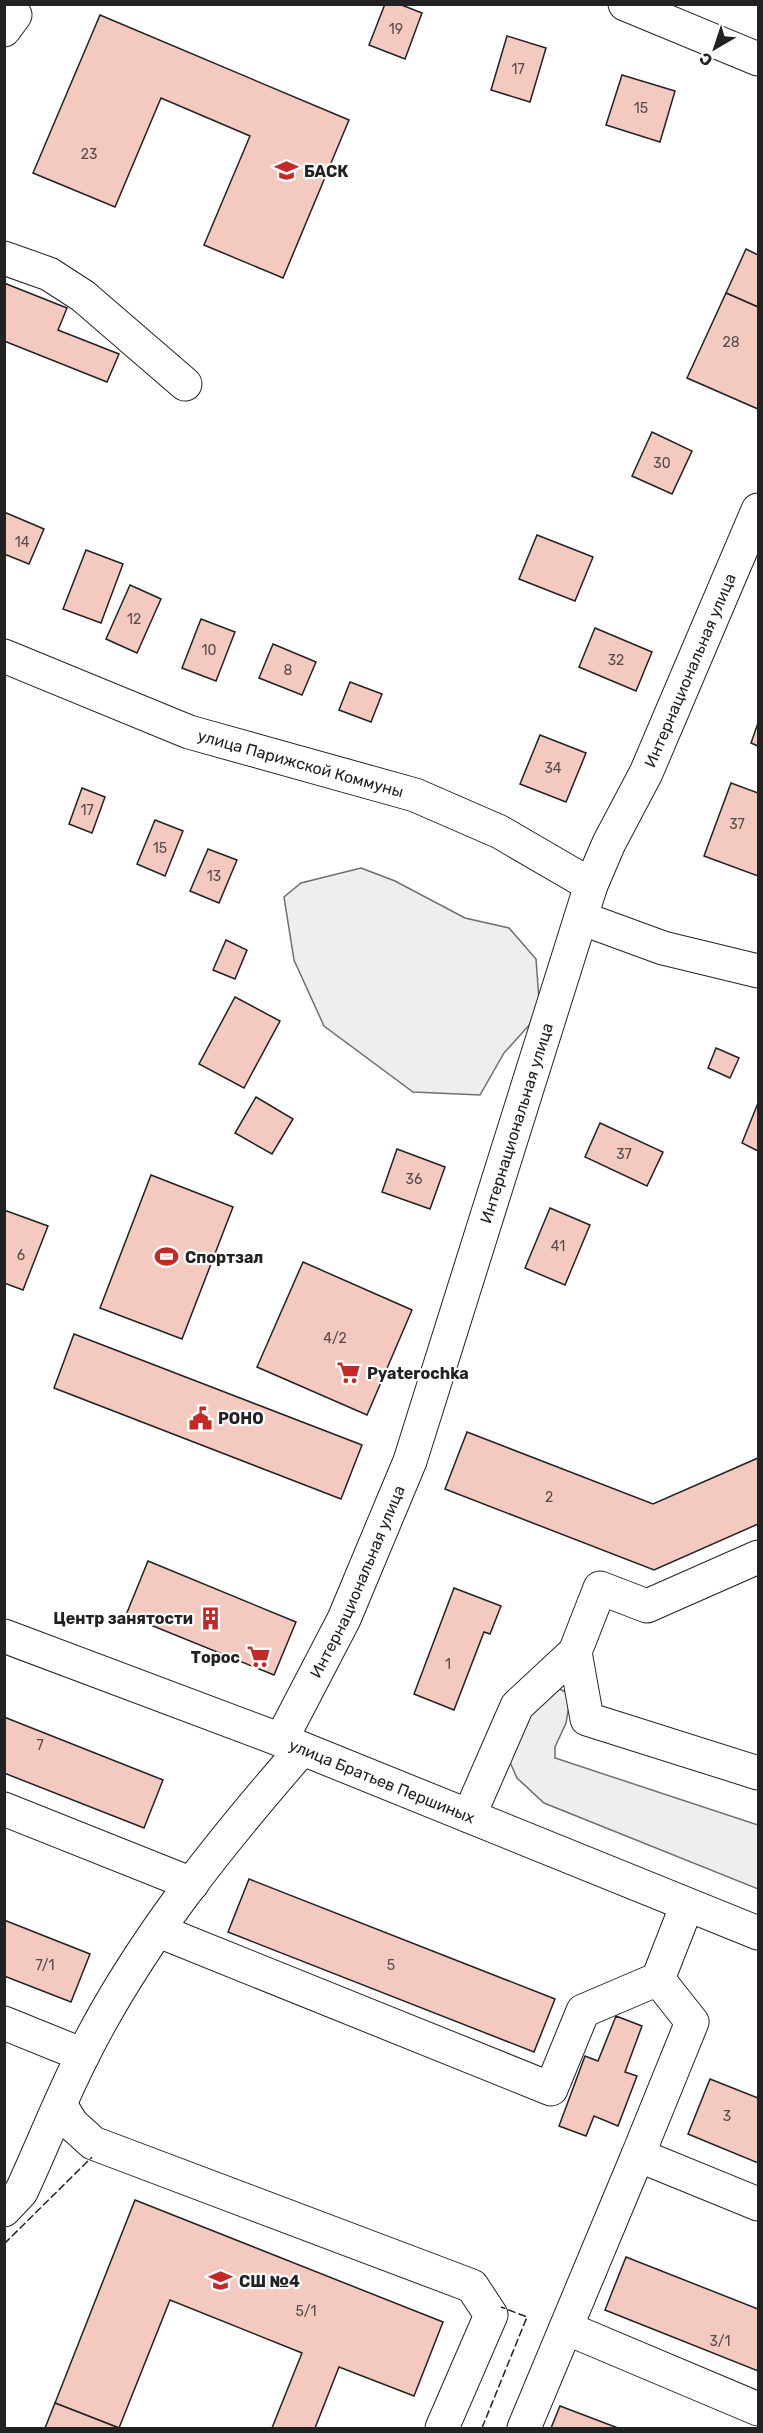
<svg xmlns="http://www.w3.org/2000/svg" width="763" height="2433" viewBox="0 0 763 2433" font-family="Rubik,sans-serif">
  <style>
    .green { fill: #eee; stroke: #6f6f6f; stroke-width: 1.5 }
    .building { fill: #f3c9c0; stroke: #222; stroke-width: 1.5 }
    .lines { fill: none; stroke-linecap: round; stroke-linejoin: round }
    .minor-casing { stroke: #222; stroke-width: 35 }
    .minor { stroke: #fff; stroke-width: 33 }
    .fence { stroke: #222; stroke-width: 1.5; stroke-dasharray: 8 3; stroke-linecap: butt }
    .labels { text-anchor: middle; stroke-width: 4.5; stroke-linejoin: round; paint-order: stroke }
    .number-label { font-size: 14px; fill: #564c4a }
    .poi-label { font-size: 16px; font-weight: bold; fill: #222; stroke: #fff; text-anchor: start }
    .street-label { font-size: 16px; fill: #222; stroke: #fff }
  </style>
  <rect width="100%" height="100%" fill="#fff"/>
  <!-- green -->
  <g class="green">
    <polygon points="361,868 395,881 465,918 509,928 536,959 540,1013 504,1053 480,1095 413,1092 324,1026 294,960 284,897 301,883"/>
    <polygon points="554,1686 571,1695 566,1723 555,1747 555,1758 758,1825 758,1889 544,1803 517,1778 505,1751 531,1706"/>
  </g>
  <!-- building -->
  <g class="building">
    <polygon points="385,4 399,4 422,13 405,59 369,45"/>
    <polygon points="100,15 349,120 283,278 204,245 250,136 161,98 115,207 33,173"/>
    <polygon points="507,36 546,48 530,102 491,90"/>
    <polygon points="622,75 675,91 660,142 606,125"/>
    <polygon points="746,249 758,255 758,307 726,293"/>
    <polygon points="4,283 67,308 58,330 119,354 107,382 4,341"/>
    <polygon points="726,293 758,307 758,409 687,378"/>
    <polygon points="652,432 692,451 672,494 632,476"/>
    <polygon points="4,512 44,529 29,564 4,554"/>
    <polygon points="537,535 593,557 575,601 519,579"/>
    <polygon points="86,550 123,564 101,623 63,609"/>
    <polygon points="130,585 161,599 137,653 106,639"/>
    <polygon points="201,619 235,632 216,681 182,668"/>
    <polygon points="595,628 652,652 636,691 579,667"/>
    <polygon points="273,644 316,662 302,695 259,678"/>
    <polygon points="350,682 382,694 371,722 339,710"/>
    <polygon points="758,723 758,746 751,743"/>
    <polygon points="540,735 586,753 566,802 520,784"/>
    <polygon points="731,783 758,793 758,876 704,856"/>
    <polygon points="82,788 105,797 92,833 69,824"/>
    <polygon points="155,820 183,831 165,876 137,864"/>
    <polygon points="208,849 237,860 219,903 190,891"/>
    <polygon points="226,940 247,950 235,979 213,970"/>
    <polygon points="235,997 280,1021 244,1088 199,1064"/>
    <polygon points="716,1048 739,1058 730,1078 708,1068"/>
    <polygon points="256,1097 293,1119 272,1154 235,1133"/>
    <polygon points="758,1103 758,1151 742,1143"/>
    <polygon points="600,1123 663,1152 647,1186 585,1157"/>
    <polygon points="397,1149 445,1167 430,1209 382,1192"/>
    <polygon points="151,1175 233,1207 182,1339 100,1308"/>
    <polygon points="550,1208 590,1225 565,1285 525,1268"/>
    <polygon points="4,1210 48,1226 23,1290 4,1283"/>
    <polygon points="303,1262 412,1310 367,1415 257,1367"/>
    <polygon points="74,1334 362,1445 341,1499 54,1388"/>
    <polygon points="467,1432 653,1504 758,1458 758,1524 654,1570 445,1489"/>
    <polygon points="148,1561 296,1622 274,1675 126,1615"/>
    <polygon points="454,1588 501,1606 490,1634 484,1632 454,1710 414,1694"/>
    <polygon points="4,1717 163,1780 144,1828 4,1773"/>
    <polygon points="249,1879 555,1999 534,2052 228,1932"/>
    <polygon points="4,1920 90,1954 71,2002 4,1976"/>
    <polygon points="616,2016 642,2026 625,2072 637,2076 618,2126 594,2116 586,2136 559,2126 585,2056 598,2061"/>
    <polygon points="710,2079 758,2098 758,2163 688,2134"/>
    <polygon points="135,2200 443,2322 414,2396 339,2367 315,2428 272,2428 302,2353 170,2300 119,2428 55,2403"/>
    <polygon points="626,2257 758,2309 758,2371 605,2310"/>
    <polygon points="55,2403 119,2428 120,2428 45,2428"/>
    <polygon points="560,2406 618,2428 551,2428"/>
  </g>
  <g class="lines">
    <defs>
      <g id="minor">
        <polyline points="625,4 758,59"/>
        <polyline points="4,30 15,15"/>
        <polyline points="4,258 49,274 83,296 185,384"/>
        <path id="s1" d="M4,656L189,732L415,795L500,832L591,885"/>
        <polyline points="581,918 663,948 758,971"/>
        <polyline points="758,1557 647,1606 600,1588 575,1652 587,1719 758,1773"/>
        <path id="s2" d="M4,1636L281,1740L758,1933"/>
        <path id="s3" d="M281,1740L344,1619L410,1461L591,885L609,843L646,773L758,510"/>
        <polyline points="4,1809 192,1884"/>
        <polyline points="469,1816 517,1706 575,1652"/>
        <polyline points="159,1931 551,2089 583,2011 658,1979 687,1905"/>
        <polyline points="658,1979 692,2022 638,2155 758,2204"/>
        <polyline points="4,2023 83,2055"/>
        <polyline points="61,2106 72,2124 93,2143 472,2286 491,2315 442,2428"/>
        <path d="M4,2210L21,2192C42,2147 60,2100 83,2055C139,1943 220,1843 302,1749"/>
        <polyline points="566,2328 758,2409"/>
        <polyline points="524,2428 638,2155"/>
      </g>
    </defs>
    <!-- minor casing -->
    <use href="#minor" class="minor-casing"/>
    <!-- minor -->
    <use href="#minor" class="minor"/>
    <!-- fence -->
    <g class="fence">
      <polyline points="4,2244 92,2157"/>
      <polyline points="482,2428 527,2317 501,2307"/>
    </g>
  </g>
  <!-- icons -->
  <defs>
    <symbol id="school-bare" viewBox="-9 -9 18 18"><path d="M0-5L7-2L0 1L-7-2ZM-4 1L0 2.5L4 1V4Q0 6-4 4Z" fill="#c62828" stroke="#fff" stroke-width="2.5" paint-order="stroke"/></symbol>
    <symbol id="stadium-bare" viewBox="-9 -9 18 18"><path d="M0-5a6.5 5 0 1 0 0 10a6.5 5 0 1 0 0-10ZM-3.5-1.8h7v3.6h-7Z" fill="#c62828" stroke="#fff" stroke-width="2.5" paint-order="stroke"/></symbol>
    <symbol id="supermarket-bare" viewBox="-9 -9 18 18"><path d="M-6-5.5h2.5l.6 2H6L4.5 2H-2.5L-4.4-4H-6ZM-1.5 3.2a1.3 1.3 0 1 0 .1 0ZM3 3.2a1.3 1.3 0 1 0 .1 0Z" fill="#c62828" stroke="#fff" stroke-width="2.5" paint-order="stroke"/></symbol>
    <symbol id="civic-bare" viewBox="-9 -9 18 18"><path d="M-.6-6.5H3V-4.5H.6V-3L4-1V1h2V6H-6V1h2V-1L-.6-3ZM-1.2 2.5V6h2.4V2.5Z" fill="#c62828" stroke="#fff" stroke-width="2.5" paint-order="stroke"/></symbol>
    <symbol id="building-bare" viewBox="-9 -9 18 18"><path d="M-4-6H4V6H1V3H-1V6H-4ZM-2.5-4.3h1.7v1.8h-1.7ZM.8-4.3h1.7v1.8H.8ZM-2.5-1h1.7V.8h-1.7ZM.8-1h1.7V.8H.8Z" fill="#c62828" stroke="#fff" stroke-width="2.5" paint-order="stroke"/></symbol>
  </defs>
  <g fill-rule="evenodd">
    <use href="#school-bare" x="270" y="154" width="33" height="33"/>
    <use href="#stadium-bare" x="150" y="1240" width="33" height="33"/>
    <use href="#supermarket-bare" x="332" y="1356" width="33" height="33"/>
    <use href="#civic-bare" x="184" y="1402" width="33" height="33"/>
    <use href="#building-bare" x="194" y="1602" width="33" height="33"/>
    <use href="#supermarket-bare" x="242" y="1640" width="33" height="33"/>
    <use href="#school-bare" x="204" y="2264" width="33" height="33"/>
  </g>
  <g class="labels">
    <!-- number labels -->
    <g class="number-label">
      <text x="396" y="34">19</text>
      <text x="518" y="74">17</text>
      <text x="641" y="113">15</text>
      <text x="89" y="159">23</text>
      <text x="731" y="347">28</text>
      <text x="662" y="468">30</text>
      <text x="22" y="547">14</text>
      <text x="134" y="624">12</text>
      <text x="209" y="655">10</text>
      <text x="616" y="665">32</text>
      <text x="288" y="675">8</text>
      <text x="553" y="773">34</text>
      <text x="87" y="815">17</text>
      <text x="737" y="829">37</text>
      <text x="160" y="853">15</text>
      <text x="214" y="881">13</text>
      <text x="624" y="1159">37</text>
      <text x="414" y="1184">36</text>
      <text x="558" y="1251">41</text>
      <text x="21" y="1260">6</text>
      <text x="335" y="1343">4/2</text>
      <text x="549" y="1502">2</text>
      <text x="448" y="1669">1</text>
      <text x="40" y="1750">7</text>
      <text x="45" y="1970">7/1</text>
      <text x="391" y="1970">5</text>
      <text x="727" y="2121">3</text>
      <text x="306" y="2316">5/1</text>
      <text x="720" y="2346">3/1</text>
    </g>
    <!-- poi labels -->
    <g class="poi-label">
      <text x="304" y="177">БАСК</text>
      <text x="185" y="1263">Спортзал</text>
      <text x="367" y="1379">Pyaterochka</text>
      <text x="218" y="1424">РОНО</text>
      <text x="193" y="1624" text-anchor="end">Центр занятости</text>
      <text x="240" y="1663" text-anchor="end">Торос</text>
      <text x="239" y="2287">СШ №4</text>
    </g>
    <!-- street labels -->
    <g class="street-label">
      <text dy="6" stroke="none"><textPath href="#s3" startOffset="1148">Интернациональная улица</textPath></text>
      <text dy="6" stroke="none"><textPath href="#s1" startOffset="316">улица Парижской Коммуны</textPath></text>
      <text dy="6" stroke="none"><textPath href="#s3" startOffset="662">Интернациональная улица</textPath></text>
      <text dy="6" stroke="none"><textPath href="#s3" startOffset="176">Интернациональная улица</textPath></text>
      <text dy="6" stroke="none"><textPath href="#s2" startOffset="405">улица Братьев Першиных</textPath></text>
    </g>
  </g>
  <!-- border -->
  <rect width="763" height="2433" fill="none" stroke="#222222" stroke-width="12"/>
  <!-- north arrow -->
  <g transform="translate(715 48) rotate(219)" stroke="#ffffff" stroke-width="4.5" paint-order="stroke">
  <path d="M0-4.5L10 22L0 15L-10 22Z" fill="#222222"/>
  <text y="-9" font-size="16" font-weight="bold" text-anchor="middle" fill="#222222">С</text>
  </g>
</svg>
